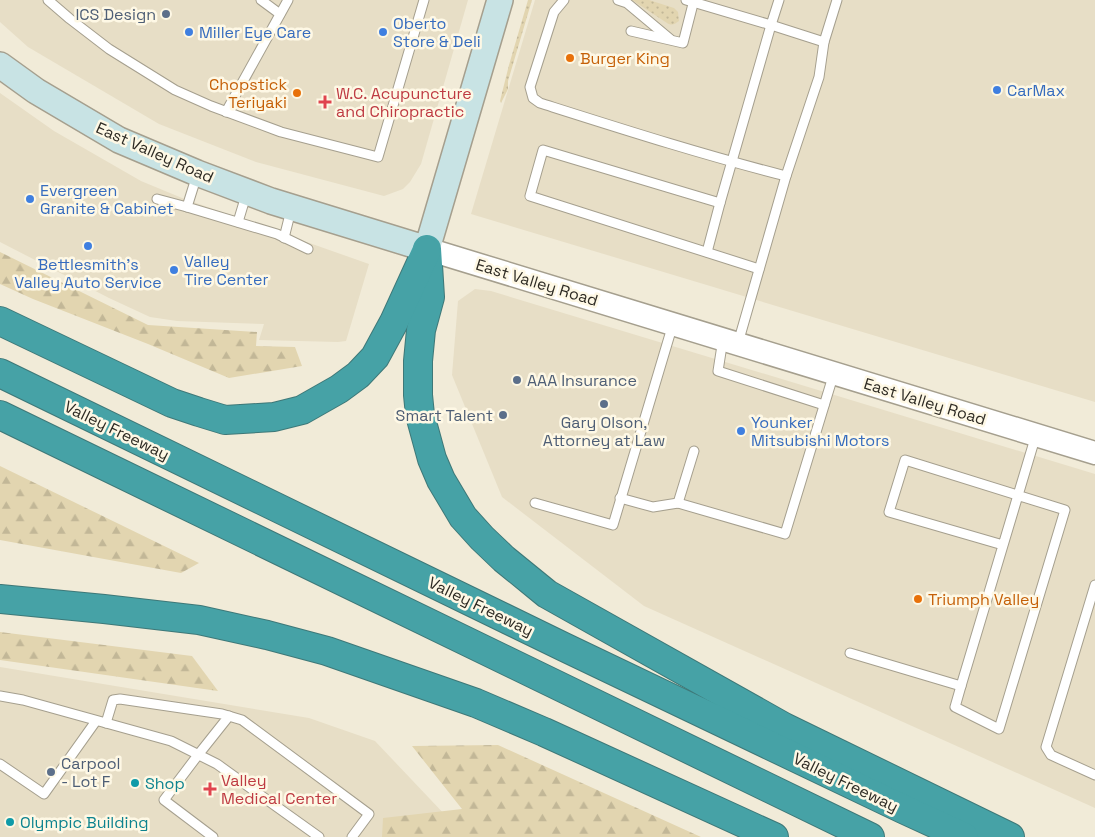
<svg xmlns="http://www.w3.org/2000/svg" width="1095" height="837" viewBox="0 0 1095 837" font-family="'Space Grotesk',sans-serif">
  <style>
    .built { fill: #e7dec6 }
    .grass { fill: url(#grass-dots) }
    .forest { fill: url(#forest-firs) }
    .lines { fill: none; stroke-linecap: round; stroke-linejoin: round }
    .service-casing { stroke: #a59f8e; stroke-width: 11 }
    .tertiary-casing { stroke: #a59f8e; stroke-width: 25 }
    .secondary-casing { stroke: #a59f8e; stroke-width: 28 }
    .motorway-casing { stroke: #3e7878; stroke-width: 30 }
    .service { stroke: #fff; stroke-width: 9 }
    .tertiary { stroke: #fff; stroke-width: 22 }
    .secondary { stroke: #c8e3e4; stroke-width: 25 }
    .motorway { stroke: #46a2a6; stroke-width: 28 }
    .service-dot { fill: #5c6f8a; stroke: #fef8e5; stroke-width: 2 }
    .shop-dot { fill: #3f7fe0; stroke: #fef8e5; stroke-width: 2 }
    .food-dot { fill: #e8710a; stroke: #fef8e5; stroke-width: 2 }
    .health-dot { fill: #e0444e; stroke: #fef8e5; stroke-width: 2 }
    .culture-dot { fill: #0f9aa8; stroke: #fef8e5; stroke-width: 2 }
    .labels { text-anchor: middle; stroke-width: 5; stroke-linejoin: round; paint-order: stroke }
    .service-label { font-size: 16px; fill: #4e5e75; stroke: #fef8e5; text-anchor: end }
    .shop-label { font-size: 16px; fill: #366cbe; stroke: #fef8e5; text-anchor: start }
    .food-label { font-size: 16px; fill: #c56008; stroke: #fef8e5; text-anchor: start }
    .health-label { font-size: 16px; fill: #be3a42; stroke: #fef8e5; text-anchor: start }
    .street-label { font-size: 16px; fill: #2e2b24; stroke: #fef8e5 }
    .culture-label { font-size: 16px; fill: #0d838f; stroke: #fef8e5; text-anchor: start }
  </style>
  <defs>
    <pattern id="grass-dots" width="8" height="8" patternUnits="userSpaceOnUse" patternTransform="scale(1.25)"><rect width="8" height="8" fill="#e2d5b0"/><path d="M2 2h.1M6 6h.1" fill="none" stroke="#c2b797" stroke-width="1.8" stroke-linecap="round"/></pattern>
    <pattern id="forest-firs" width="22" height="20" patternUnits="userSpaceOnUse" patternTransform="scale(1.25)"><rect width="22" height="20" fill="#e2d5b0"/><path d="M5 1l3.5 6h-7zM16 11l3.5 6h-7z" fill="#c2b797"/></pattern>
  </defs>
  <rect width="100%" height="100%" fill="#f1ebd8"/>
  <!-- built -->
  <g class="built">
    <polygon points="0,0 468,0 421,164 410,182 403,189 384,196 256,162 159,124 28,47 0,22"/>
    <polygon points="535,0 1095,0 1095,402 471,214"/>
    <polygon points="0,93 54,131 141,181 182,198 369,264 346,341 338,342 259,340 264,324 177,321 150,317 109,298 0,242"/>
    <polygon points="475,289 491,291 1095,474 1095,808 644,606 502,497 452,375 458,301"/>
    <polygon points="0,667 309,718 375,741 466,837 0,837"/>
  </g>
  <!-- grass -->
  <g class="grass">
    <polygon points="528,0 532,0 508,81 508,89 501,103 500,101 509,65"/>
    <path d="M632,0H649L674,8L678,12L679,21C675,24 672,26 667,23Z"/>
  </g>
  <!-- forest -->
  <g class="forest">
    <polygon points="0,252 148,325 257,332 256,346 295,347 302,366 229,378 148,344 33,299 0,284"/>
    <polygon points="0,466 199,563 181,573 0,540"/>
    <polygon points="0,632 192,656 218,691 0,660"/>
    <polygon points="498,745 701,837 382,837 383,818 462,809 412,746"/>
  </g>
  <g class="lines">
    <defs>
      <g id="service">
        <polyline points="48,0 70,19 109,49 175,90 211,106 281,132 378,157 424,0"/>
        <polyline points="261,0 280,14"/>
        <path d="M564,0L554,12L530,87L533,98L540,103C622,129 703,155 786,176"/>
        <polyline points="618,0 627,3 670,39"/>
        <polyline points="686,0 771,25 779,0"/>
        <polyline points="631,31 683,43 694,0"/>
        <polyline points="226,112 288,0"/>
        <polyline points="197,175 187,207 277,234 308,249"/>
        <polyline points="157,199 187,207"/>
        <polyline points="720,203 543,150 530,196 759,269"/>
        <polyline points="238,222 247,192"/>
        <polyline points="284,238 291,210"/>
        <polyline points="707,252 720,203 771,25 824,42"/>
        <polyline points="723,339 718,371 824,405"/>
        <polyline points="738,343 786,176 819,77 824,42 837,0"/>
        <polyline points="620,498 653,507 678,503 785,534 834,373"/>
        <polyline points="535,503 613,525 673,324"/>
        <polyline points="678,503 694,451"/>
        <path d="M1003,545L889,512L905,460L1065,510L999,729L955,707L961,686C986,602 1011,519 1036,435"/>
        <polyline points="1095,585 1046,747 1051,755 1095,775"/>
        <polyline points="850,653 961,686"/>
        <polyline points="0,696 23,700 171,741 217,764 319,837"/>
        <polyline points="106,723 113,700 120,699 222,714 242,720 369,814 352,837"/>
        <polyline points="0,764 44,794 96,721"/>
        <polyline points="213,837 164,800 198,755 229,716"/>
      </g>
      <polyline id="tertiary" points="427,249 1095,453"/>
      <polyline id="secondary" points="0,65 36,91 119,140 197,173 271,201 427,249 500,0"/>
      <g id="motorway">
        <polyline points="427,249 430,297 421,330 418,361 418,395 420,415 432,459 441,480 463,517 482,538 504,559 547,594 784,727 1010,837"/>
        <polyline points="0,321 172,403 199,412 225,420 274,417 302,410 339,389 358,375 375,357 394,322 426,252"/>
        <polyline points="0,373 564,647 903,809 964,837"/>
        <polyline points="0,415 870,837"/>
        <polyline points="0,599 104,609 199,620 267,635 327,651 476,703 544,732 774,837"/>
      </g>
    </defs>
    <!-- service casing -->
    <use href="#service" class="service-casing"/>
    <!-- tertiary casing -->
    <use href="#tertiary" class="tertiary-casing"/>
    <!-- secondary casing -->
    <use href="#secondary" class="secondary-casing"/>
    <!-- motorway casing -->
    <use href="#motorway" class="motorway-casing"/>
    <!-- service -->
    <use href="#service" class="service"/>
    <!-- tertiary -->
    <use href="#tertiary" class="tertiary"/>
    <!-- secondary -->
    <use href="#secondary" class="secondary"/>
    <!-- motorway -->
    <use href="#motorway" class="motorway"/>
  </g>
  <!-- markers -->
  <g class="service-dot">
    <circle cx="166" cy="14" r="5"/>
    <circle cx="517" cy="380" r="5"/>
    <circle cx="604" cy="404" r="5"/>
    <circle cx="503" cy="415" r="5"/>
    <circle cx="51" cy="772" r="5"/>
  </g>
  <g class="shop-dot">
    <circle cx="189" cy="32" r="5"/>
    <circle cx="383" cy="32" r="5"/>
    <circle cx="997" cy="90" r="5"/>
    <circle cx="30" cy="199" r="5"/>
    <circle cx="88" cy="246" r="5"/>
    <circle cx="174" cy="270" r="5"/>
    <circle cx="741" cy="431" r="5"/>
  </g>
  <g class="food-dot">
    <circle cx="570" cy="58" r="5"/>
    <circle cx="297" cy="93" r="5"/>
    <circle cx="918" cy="599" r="5"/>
  </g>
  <g class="health-dot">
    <path d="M322.5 94.5h5v5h5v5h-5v5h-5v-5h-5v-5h5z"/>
    <path d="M207.5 781.5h5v5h5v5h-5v5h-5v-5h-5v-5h5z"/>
  </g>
  <g class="culture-dot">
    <circle cx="135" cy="783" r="5"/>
    <circle cx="10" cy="822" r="5"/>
  </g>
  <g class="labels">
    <!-- service labels -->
    <g class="service-label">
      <text x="156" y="20">ICS Design</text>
      <text x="527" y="386" text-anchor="start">AAA Insurance</text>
      <text x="493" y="421">Smart Talent</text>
      <text x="604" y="428" text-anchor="middle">Gary Olson,<tspan x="604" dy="18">Attorney at Law</tspan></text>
      <text x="61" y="769" text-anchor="start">Carpool<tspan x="61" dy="18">- Lot F</tspan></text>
    </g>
    <!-- shop labels -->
    <g class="shop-label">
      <text x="393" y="29">Oberto<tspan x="393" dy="18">Store &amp; Deli</tspan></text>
      <text x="199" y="38">Miller Eye Care</text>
      <text x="1007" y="96">CarMax</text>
      <text x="40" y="196">Evergreen<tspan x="40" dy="18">Granite &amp; Cabinet</tspan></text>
      <text x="184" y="267">Valley<tspan x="184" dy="18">Tire Center</tspan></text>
      <text x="88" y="270" text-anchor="middle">Bettlesmith's<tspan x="88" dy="18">Valley Auto Service</tspan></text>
      <text x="751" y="428">Younker<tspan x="751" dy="18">Mitsubishi Motors</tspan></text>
    </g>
    <!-- food labels -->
    <g class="food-label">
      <text x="580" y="64">Burger King</text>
      <text x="287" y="90" text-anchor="end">Chopstick<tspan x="287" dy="18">Teriyaki</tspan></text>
      <text x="928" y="605">Triumph Valley</text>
    </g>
    <!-- health labels -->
    <g class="health-label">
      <text x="336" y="99">W.C. Acupuncture<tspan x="336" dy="18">and Chiropractic</tspan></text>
      <text x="221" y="786">Valley<tspan x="221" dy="18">Medical Center</tspan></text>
    </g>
    <!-- street labels -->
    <g class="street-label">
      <text transform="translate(155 152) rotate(24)" y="6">East Valley Road</text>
      <text transform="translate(537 282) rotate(17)" y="6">East Valley Road</text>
      <text transform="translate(925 401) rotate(17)" y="6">East Valley Road</text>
      <text transform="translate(117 430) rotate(26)" y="6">Valley Freeway</text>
      <text transform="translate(481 606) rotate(26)" y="6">Valley Freeway</text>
      <text transform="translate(846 782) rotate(26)" y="6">Valley Freeway</text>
    </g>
    <!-- culture labels -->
    <g class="culture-label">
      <text x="145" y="789">Shop</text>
      <text x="20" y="828">Olympic Building</text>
    </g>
  </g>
</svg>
